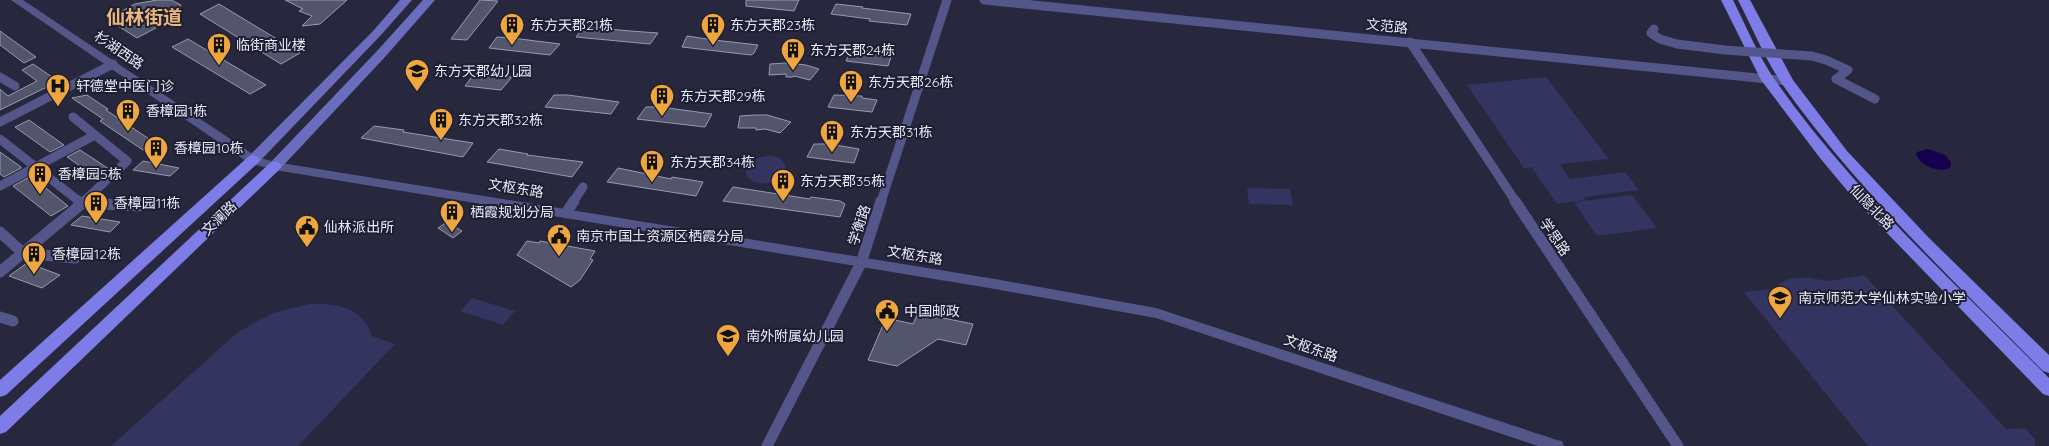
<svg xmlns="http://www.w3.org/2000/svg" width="2049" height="446" viewBox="0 0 2049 446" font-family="Quicksand,'Noto Sans SC',sans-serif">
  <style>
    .green { fill: #333460 }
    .water { fill: #14004c }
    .building { fill: #53556c; stroke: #989ab4 }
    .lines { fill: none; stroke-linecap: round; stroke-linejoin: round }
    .minor-far1 { stroke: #545689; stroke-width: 9 }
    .minor { stroke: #545689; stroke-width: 11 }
    .tertiary { fill: #545689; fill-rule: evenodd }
    .secondary { fill: #6b6cbe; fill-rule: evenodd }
    .primary { fill: #7e7de7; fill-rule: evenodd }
    .minor-bridge { stroke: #545689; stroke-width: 9 }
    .labels { text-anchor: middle; stroke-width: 4; stroke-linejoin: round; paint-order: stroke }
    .poi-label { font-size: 14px; fill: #e9eaf8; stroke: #1e1e32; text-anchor: start }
    .street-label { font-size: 14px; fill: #e9eaf8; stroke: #1e1e32 }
    .district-label { font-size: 19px; font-weight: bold; fill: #ecb879; stroke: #1e1e32 }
  </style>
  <rect width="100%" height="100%" fill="#27283d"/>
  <!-- green -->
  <g class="green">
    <polygon points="1546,77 1609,159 1560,164 1570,179 1625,172 1639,190 1584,197 1585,200 1557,204 1532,168 1541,167 1524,168 1467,85"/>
    <path d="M768,156C776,156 785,158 786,169C781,184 754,190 746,174C746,162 757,157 768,156Z"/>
    <polygon points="1247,188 1290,189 1293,205 1249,204"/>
    <polygon points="1632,195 1657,228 1597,236 1574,202"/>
    <polygon points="1864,275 2006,429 2025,428 2035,439 2035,446 1868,446 1744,292 1772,289 1784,281 1793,278 1809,278 1829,281"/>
    <polygon points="472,298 515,311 503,325 460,311"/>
    <path d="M309,304C336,303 363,307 372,336L395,344L298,446H111L238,332L273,313Z"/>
  </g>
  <!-- water -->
  <path class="water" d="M1928,149L1945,155L1951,162L1950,168C1938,173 1922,166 1916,155L1917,152Z"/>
  <!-- building -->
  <g class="building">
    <polygon points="157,0 171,0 181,5 167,22 137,38 107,19 135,4"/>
    <polygon points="285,0 347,0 320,24 302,26 312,16 299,11 303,9"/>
    <polygon points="480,0 498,1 467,40 451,39"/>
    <polygon points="746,0 799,0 794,11 746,6"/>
    <polygon points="219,4 300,53 281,64 200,14"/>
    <polygon points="836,4 863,7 862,8 911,14 907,25 869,21 870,19 831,14"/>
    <polygon points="587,27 630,31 658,33 650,44 576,37 582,29 586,29"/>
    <polygon points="0,31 36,57 24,63 0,45"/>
    <polygon points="687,36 714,40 758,45 754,53 751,55 682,47"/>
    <polygon points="497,37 512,38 560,44 550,55 489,48"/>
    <polygon points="188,39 266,85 250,94 172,47"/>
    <polygon points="851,50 866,50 892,54 888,66 846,61"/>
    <polygon points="786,63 806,65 819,69 810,80 794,76 793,77 786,77 786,74 769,75 770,64"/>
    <polygon points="33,64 52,77 47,87 0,110 0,89 8,96 37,81 22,70"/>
    <polygon points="474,74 489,75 512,77 501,90 465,86"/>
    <polygon points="87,95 108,109 106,110 155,143 143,150 100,121 103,119 72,98"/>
    <polygon points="554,95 568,95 619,102 611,114 545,107"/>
    <polygon points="834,95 862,96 862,98 877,100 872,112 828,107"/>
    <polygon points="646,107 661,107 712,114 705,127 637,119"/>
    <polygon points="755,115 767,115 791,122 780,133 765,129 756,130 756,128 738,128 740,116"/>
    <polygon points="29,120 64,145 50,152 15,127"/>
    <polygon points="374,126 404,130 403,132 473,143 463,157 361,138"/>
    <polygon points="814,144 829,144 859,149 854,163 807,157"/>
    <polygon points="499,149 528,154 527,155 583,162 572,177 487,162"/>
    <polygon points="80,150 109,169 99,179 67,157"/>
    <polygon points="0,152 21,167 21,168 4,177 0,174"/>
    <polygon points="143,161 179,168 170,176 133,170"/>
    <polygon points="618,168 671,179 672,177 703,182 696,196 607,182"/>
    <polygon points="31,176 68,206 51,216 13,186"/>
    <polygon points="733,187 810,199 811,197 840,201 845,204 840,217 723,201"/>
    <polygon points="82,216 120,222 110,232 71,225"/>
    <polygon points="447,222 462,231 453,238 438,228"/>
    <polygon points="527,241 539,243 540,241 595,251 590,259 593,260 580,280 571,287 517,255"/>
    <polygon points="27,263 60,275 42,288 9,276"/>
    <polygon points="918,313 973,324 966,345 938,339 897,366 868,360 886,318 913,324"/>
  </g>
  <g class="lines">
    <!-- minor-far1 -->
    <g class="minor-far1">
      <polyline points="984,0 1787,81"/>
      <polyline points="1410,42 1516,202"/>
      <polyline points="0,77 15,86"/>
      <polyline points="73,117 127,161 83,202"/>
      <polyline points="0,122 113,64"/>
      <polyline points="0,139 80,202"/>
      <polyline points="0,186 95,135"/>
      <polyline points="573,202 583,187"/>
      <polyline points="881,202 947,0"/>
    </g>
    <!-- minor -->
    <g class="minor">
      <polyline points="78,201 81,203 140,206"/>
      <polyline points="1515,201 1678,446"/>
      <polyline points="566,213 574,201"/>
      <polyline points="0,232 23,253 75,258"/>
      <polyline points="0,272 85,201"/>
      <polyline points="0,317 13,321"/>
      <polyline points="767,446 861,263 881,201"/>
    </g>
    <!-- tertiary -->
    <polygon class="tertiary" points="11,0 23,0 257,157 275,162 995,279 1156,308 1557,440 1562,441 1564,446 1538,446 1156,318 995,289 275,170 249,163"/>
    <!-- secondary -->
    <g class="secondary">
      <polygon points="400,0 412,0 381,35 258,163 248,163 246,160 248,157 373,31"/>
      <polygon points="423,0 435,0 385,57 280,169 270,169 268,166 270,163 377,51"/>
    </g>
    <!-- primary -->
    <g class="primary">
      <path d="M1721,0H1733C1746,26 1759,57 1775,80C1853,191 1954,282 2049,378V396L2043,394L1855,200L1820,158L1761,80Z"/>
      <path d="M1738,0H1750L1793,80L1847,151L1929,238L2049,355V373L2043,371C1952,279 1857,190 1782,84C1765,59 1752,27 1738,0Z"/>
      <polygon points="253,155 258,157 260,160 258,163 6,395 0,397 0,380 248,157"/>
      <polygon points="275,161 280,163 282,166 280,169 6,432 0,434 0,416 270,163"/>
    </g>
    <!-- minor-bridge -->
    <polyline class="minor-bridge" points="1654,29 1651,33 1660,39 1677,44 1725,50 1812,56 1826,60 1848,70 1836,79 1875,99"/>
  </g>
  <!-- icons -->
  <defs>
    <symbol id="building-pin" viewBox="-11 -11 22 30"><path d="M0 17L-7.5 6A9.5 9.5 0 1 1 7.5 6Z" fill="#f0a63f" stroke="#1e1e32"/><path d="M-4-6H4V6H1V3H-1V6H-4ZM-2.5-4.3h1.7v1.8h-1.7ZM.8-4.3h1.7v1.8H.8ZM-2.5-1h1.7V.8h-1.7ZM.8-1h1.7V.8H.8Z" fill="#111"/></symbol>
    <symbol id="school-pin" viewBox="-11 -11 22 30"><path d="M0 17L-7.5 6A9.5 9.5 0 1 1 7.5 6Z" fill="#f0a63f" stroke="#1e1e32"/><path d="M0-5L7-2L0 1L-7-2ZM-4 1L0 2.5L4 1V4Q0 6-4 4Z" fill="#111"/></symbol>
    <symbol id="hospital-pin" viewBox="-11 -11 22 30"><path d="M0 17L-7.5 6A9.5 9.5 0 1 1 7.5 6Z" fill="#f0a63f" stroke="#1e1e32"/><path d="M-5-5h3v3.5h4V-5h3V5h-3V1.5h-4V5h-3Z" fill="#111"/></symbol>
    <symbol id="civic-pin" viewBox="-11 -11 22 30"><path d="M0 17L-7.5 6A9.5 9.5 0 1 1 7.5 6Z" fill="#f0a63f" stroke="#1e1e32"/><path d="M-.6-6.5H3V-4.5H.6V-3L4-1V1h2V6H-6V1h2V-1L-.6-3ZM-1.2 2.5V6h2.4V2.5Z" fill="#111"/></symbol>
  </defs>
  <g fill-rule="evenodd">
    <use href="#building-pin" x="498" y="11" width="28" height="38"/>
    <use href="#building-pin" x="699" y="11" width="28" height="38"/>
    <use href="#building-pin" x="205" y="31" width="28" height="38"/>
    <use href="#building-pin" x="779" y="36" width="28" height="38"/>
    <use href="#school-pin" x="403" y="57" width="28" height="38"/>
    <use href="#building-pin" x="837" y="68" width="28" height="38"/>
    <use href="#hospital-pin" x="44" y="72" width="28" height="38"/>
    <use href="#building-pin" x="648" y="82" width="28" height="38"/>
    <use href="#building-pin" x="114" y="97" width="28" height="38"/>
    <use href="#building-pin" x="427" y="106" width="28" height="38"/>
    <use href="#building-pin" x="818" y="118" width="28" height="38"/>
    <use href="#building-pin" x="142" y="134" width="28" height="38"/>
    <use href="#building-pin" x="638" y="148" width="28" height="38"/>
    <use href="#building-pin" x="26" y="160" width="28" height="38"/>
    <use href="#building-pin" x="769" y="167" width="28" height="38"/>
    <use href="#building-pin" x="82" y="189" width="28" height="38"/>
    <use href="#building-pin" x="438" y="198" width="28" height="38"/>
    <use href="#civic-pin" x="293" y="213" width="28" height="38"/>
    <use href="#civic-pin" x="545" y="222" width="28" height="38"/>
    <use href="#building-pin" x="20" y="240" width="28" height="38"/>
    <use href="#school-pin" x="1766" y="284" width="28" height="38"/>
    <use href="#civic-pin" x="873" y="297" width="28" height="38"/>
    <use href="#school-pin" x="714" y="322" width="28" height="38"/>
  </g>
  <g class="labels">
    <!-- poi labels -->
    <g class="poi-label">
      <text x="530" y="30">东方天郡21栋</text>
      <text x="730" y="30">东方天郡23栋</text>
      <text x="236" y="50">临街商业楼</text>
      <text x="810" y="55">东方天郡24栋</text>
      <text x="434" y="76">东方天郡幼儿园</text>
      <text x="868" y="87">东方天郡26栋</text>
      <text x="76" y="91">轩德堂中医门诊</text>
      <text x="680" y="101">东方天郡29栋</text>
      <text x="146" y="116">香樟园1栋</text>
      <text x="458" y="125">东方天郡32栋</text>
      <text x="850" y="137">东方天郡31栋</text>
      <text x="174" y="153">香樟园10栋</text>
      <text x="670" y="167">东方天郡34栋</text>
      <text x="58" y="179">香樟园5栋</text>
      <text x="800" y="186">东方天郡35栋</text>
      <text x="114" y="208">香樟园11栋</text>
      <text x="470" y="217">栖霞规划分局</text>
      <text x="324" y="232">仙林派出所</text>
      <text x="576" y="241">南京市国土资源区栖霞分局</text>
      <text x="52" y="259">香樟园12栋</text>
      <text x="1798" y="303">南京师范大学仙林实验小学</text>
      <text x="904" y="316">中国邮政</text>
      <text x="746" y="341">南外附属幼儿园</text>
    </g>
    <!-- street labels -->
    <g class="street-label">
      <text transform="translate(1387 26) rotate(6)" y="5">文范路</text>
      <text transform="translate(119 50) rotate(34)" y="5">杉湖西路</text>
      <text transform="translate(516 188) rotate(9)" y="5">文枢东路</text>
      <text transform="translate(1872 207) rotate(46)" y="5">仙隐北路</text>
      <text transform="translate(219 218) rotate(-44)" y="5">文澜路</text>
      <text transform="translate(859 225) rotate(-72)" y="5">学衡路</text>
      <text transform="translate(1555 237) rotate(56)" y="5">学思路</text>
      <text transform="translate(915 255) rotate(9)" y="5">文枢东路</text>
      <text transform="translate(1311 348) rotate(19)" y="5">文枢东路</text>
    </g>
    <!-- district labels -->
    <g class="district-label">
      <text x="144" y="24">仙林街道</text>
    </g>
  </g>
</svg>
